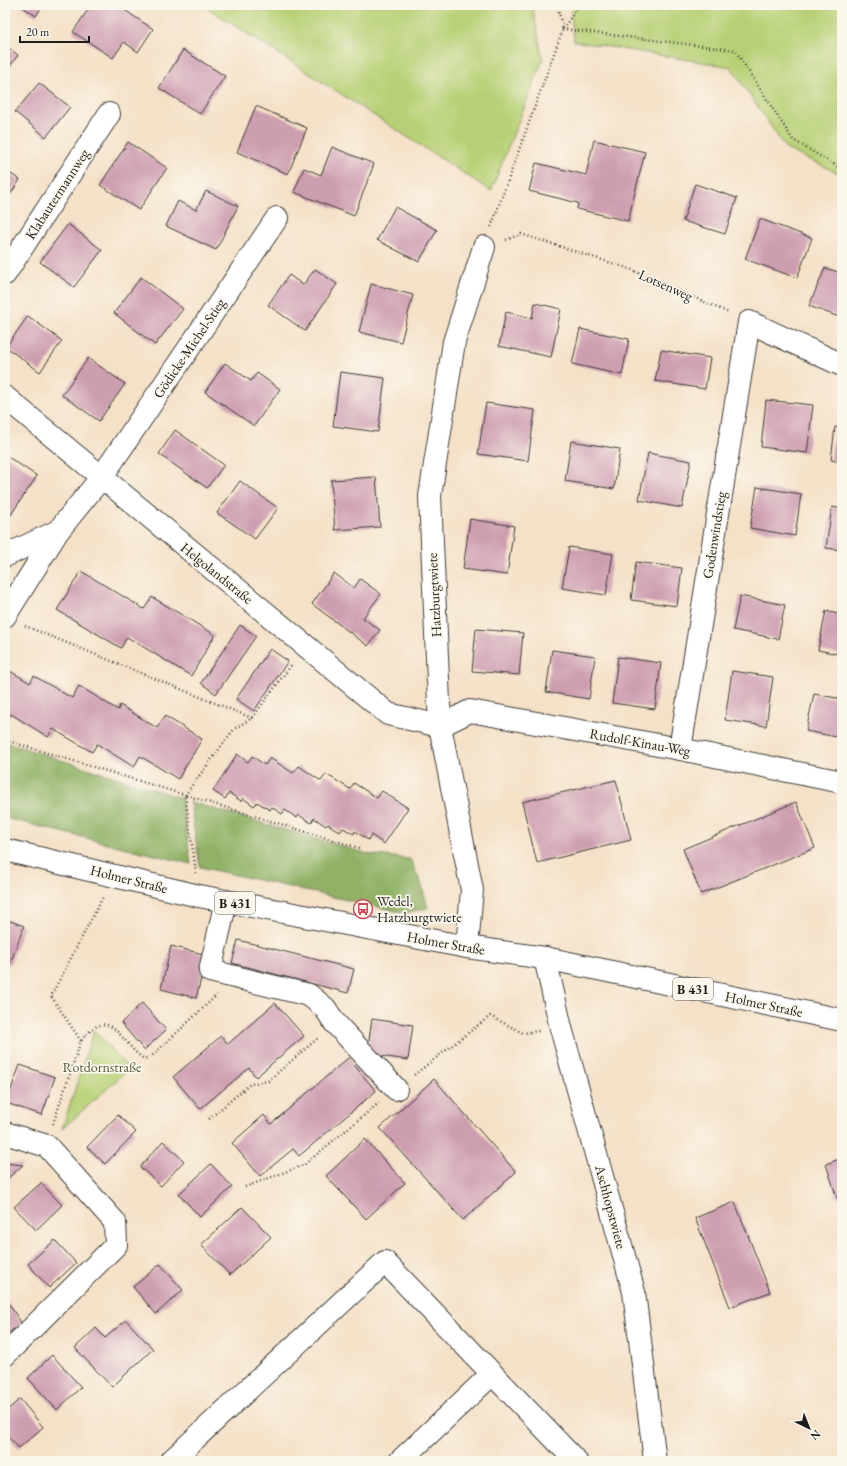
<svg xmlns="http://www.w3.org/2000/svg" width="847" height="1466" viewBox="0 0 847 1466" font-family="'EB Garamond',serif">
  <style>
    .green { fill: #b7d075; stroke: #6a7648 }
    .forest { fill: #91b266; stroke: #566741 }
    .building { fill: #cd9db0 }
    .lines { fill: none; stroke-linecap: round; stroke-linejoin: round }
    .minor-casing { stroke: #3c3a36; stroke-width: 24 }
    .major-casing { stroke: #3c3a36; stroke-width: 24 }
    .path { stroke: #3c3a36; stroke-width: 2.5; stroke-dasharray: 1 3; stroke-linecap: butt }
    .minor { stroke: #fff; stroke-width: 22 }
    .major { stroke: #fff; stroke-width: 22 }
    .labels { text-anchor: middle; stroke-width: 3.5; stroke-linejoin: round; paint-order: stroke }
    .shield { fill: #fbf7ec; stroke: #5f5e5a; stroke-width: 1 }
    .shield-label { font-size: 13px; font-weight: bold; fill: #1c1c1c }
    .street-label { font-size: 14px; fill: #1c1c1c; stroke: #fbf7ec }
    .poi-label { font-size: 14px; fill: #1c1c1c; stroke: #fbf7ec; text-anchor: start }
    .park-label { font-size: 14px; fill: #525b3b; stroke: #fbf7ec }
  </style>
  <rect width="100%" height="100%" fill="#fbf7ec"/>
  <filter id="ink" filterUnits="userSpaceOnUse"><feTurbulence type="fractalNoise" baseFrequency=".025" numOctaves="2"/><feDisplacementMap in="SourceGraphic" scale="8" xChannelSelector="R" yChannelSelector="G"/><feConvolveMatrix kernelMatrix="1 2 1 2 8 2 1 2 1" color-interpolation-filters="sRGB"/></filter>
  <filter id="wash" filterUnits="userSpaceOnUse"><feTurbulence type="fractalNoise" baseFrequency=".012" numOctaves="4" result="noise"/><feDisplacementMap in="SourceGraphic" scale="16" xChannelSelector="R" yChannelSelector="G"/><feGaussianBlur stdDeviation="0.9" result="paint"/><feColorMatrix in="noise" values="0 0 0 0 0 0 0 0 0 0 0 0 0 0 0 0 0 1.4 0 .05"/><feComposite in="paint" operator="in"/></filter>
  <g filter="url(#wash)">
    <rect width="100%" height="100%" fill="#f4e1c7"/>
    <!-- green -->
    <g class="green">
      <polygon points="203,5 532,5 543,60 491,191"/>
      <polygon points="570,5 842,5 842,175 786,149 731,67 574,41"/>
      <polygon points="94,1030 129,1069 62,1129"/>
    </g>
    <!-- forest -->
    <g class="forest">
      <polygon points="5,742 181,798 191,864 5,818"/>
      <polygon points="190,802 368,854 410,859 421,883 428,908 405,913 200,867"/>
    </g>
    <g id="blocks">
      <!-- building -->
      <g class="building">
        <polygon points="20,5 43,5 36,16"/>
        <polygon points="91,5 117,5 153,29 138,52 124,42 113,58 73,32"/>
        <polygon points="5,45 18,55 5,73"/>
        <polygon points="183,50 225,76 200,114 159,88"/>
        <polygon points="39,83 70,107 46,137 15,112"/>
        <polygon points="256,106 307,128 288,174 237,152"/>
        <polygon points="594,140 645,152 628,221 577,209 578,203 529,191 536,163 586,175"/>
        <polygon points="128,142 167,168 139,210 100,185"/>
        <polygon points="332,147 374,164 354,216 294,192 304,168 321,175"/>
        <polygon points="5,170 20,180 5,202"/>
        <polygon points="695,184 737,198 725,234 683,221"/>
        <polygon points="206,191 238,206 216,250 166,226 178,201 196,210"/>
        <polygon points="395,207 437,230 419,262 377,240"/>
        <polygon points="760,219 812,238 797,278 745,259"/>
        <polygon points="68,224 102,250 74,287 40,262"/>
        <polygon points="825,268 842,273 842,318 809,306"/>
        <polygon points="315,269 337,284 305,331 268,305 289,275 303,285"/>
        <polygon points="141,277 183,309 155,345 114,313"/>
        <polygon points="371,284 413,295 401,342 359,332"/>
        <polygon points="535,303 561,309 551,357 499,346 506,312 532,318"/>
        <polygon points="28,316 62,341 40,372 6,347"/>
        <polygon points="580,329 629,339 622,375 572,364"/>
        <polygon points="661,350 710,358 705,389 655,381"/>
        <polygon points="88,358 125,384 99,421 62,395"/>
        <polygon points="225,363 251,381 257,373 280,389 254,426 205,392"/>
        <polygon points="340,372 385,378 378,432 333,426"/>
        <polygon points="766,400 813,405 807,453 761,447"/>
        <polygon points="486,403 535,410 528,461 478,454"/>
        <polygon points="835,427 842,428 842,462 831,460"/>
        <polygon points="175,430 224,465 207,488 159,454"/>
        <polygon points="571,441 620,449 614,489 565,481"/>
        <polygon points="648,453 691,461 682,508 639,500"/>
        <polygon points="5,455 37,476 10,516 5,513"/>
        <polygon points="376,477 380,527 335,530 331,480"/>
        <polygon points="240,481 278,508 255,539 217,513"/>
        <polygon points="757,487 801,494 795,536 750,528"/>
        <polygon points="832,507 842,509 842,550 826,548"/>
        <polygon points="470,519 514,526 507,575 463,569"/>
        <polygon points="569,547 613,554 606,595 562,588"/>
        <polygon points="636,562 682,568 677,606 631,600"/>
        <polygon points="81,571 144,609 152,597 215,635 191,676 127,637 121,648 57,610"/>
        <polygon points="334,573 354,588 360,579 381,594 363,618 380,630 368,646 312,604"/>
        <polygon points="740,596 785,605 778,639 733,630"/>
        <polygon points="826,611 842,615 842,655 818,650"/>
        <polygon points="240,625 256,636 216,694 201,683"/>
        <polygon points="476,629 523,633 519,675 472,671"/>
        <polygon points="270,649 288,661 254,711 236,699"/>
        <polygon points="552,650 595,656 589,699 546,692"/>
        <polygon points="618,657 661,663 655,709 612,703"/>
        <polygon points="5,668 30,683 34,676 72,698 79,686 118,710 120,705 157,728 165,716 202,739 178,779 140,756 134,767 97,744 92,752 53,729 48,737 11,714 5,721"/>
        <polygon points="732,671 773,677 766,726 725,720"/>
        <polygon points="814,694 842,699 842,738 806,731"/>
        <polygon points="237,754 248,762 252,756 265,765 270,758 293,773 299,766 321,781 326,774 350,789 354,783 377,798 382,791 408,808 384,844 371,835 368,840 355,831 354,834 343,828 340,832 328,824 326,826 314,818 311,823 299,815 297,818 285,810 282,814 272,807 270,810 257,802 254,806 243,798 241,801 229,793 225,799 213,791"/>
        <polygon points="616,780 631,840 537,863 522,802"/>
        <polygon points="796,802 815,848 701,894 683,849"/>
        <polygon points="5,919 24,926 10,964 5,962"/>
        <polygon points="238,940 354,969 348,993 232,963"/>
        <polygon points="171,946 207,955 196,998 161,989"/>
        <polygon points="142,1003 166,1030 144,1050 121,1023"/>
        <polygon points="275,1003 304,1036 256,1077 249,1068 200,1109 173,1077 221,1036 228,1044"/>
        <polygon points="372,1019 413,1025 408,1060 367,1054"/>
        <polygon points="348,1058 376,1091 299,1156 293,1149 260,1176 232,1143 264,1115 271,1124"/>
        <polygon points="20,1065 55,1077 42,1115 6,1103"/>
        <polygon points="434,1079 516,1172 463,1220 380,1128"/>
        <polygon points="118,1115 136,1132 105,1164 87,1147"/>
        <polygon points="365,1139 405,1183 366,1219 326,1176"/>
        <polygon points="163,1141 184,1161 161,1186 140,1167"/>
        <polygon points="842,1158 842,1197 837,1198 826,1164"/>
        <polygon points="5,1163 23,1165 5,1181"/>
        <polygon points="211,1164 232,1187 200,1217 179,1194"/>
        <polygon points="41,1183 62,1205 36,1230 14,1207"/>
        <polygon points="735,1202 770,1292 730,1307 695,1218"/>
        <polygon points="242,1207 271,1237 230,1275 201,1245"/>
        <polygon points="55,1240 76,1263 49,1288 28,1264"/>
        <polygon points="160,1264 183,1290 156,1314 133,1287"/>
        <polygon points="5,1298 22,1324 5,1335"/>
        <polygon points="126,1320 153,1349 112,1387 75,1348 96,1328 105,1338"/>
        <polygon points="52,1355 81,1387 57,1410 28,1378"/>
        <polygon points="20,1399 43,1427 19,1448 5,1433 5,1412"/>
      </g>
    </g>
  </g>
  <g filter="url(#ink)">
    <use href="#blocks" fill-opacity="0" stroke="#3c3a36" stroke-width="1"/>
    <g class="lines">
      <defs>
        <g id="minor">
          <polyline points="5,274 109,114"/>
          <polyline points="5,397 388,714 440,726"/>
          <polyline points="5,556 58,531"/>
          <polyline points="5,616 58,531 101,478 277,218"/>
          <polyline points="440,726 470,711 680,749 842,782"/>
          <polyline points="680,749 749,322 842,365"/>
          <polyline points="226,901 210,971 309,995 325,1008 335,1023 396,1089"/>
          <polyline points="467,947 472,890 440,726 430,496 454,342 484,247"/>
          <polyline points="545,958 561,1028 634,1292 655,1461"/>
          <polyline points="5,1133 47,1146 115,1222 116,1245 5,1355"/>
          <polyline points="171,1461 385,1262 576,1461"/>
          <polyline points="400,1461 492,1374"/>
        </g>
        <polyline id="major" points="5,850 199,896 467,947 545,958 842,1020"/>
      </defs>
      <!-- minor casing -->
      <use href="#minor" class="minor-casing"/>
      <!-- major casing -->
      <use href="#major" class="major-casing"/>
      <!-- path -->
      <g class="path">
        <polyline points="579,5 563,29 735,50 793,140 842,169"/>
        <polyline points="491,227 563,29 557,5"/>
        <polyline points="506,240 521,234 630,269 729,313"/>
        <polyline points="25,626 252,718"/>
        <polyline points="5,740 185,795 234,729 252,718 293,663"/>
        <polyline points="196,873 185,795 359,848"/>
        <polyline points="81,1041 51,996 103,897"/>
        <polyline points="414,1075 490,1016 523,1033 539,1031"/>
        <polyline points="209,1119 250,1084 268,1081 318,1038"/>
        <path d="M53,1124L81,1041C111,1002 119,1042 144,1059L152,1056L217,995"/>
        <polyline points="245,1187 304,1165 379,1103"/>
      </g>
      <!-- minor -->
      <use href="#minor" class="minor"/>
      <!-- major -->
      <use href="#major" class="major"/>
    </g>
  </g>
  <!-- icons -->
  <defs>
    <symbol id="bus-ring" viewBox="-11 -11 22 22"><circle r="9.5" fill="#fbf7ec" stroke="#d1495b" stroke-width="1.5"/><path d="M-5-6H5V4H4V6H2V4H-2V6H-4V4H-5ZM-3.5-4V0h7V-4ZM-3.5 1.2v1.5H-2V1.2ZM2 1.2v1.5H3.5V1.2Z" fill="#d1495b"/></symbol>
  </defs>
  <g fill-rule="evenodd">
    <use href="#bus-ring" x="352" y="898" width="22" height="22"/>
  </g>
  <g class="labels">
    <!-- shield labels -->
    <g class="shield">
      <rect x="215" y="892" width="40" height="22" rx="3"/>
      <rect x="673" y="978" width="40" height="22" rx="3"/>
    </g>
    <g class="shield-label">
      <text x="235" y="908">B 431</text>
      <text x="693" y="994">B 431</text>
    </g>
    <!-- street labels -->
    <g class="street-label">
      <text transform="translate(57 194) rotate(-57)" y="5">Klabautermannweg</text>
      <text transform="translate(666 285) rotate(24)" y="5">Lotsenweg</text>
      <text transform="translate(189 348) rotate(-56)" y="5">Gödicke-Michel-Stieg</text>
      <text transform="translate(714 535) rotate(-81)" y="5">Godenwindstieg</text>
      <text transform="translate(217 573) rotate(39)" y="5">Helgolandstraße</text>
      <text transform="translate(434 595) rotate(-93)" y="5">Hatzburgtwiete</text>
      <text transform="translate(640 742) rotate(10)" y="5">Rudolf-Kinau-Weg</text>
      <text transform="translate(129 879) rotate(14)" y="5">Holmer Straße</text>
      <text transform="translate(446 943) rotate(10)" y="5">Holmer Straße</text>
      <text transform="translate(764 1004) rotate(12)" y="5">Holmer Straße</text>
      <text transform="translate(611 1207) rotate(75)" y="5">Aschhopstwiete</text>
    </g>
    <!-- poi labels -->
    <g class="poi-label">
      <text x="377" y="906">Wedel,<tspan x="377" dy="16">Hatzburgtwiete</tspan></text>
    </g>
    <!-- park labels -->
    <g class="park-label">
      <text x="102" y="1072">Rotdornstraße</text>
    </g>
  </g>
  <!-- margin -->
  <rect width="847" height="1466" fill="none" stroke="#fbf7ec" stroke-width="20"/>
  <!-- north arrow -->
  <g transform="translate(809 1428) rotate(137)" stroke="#fbf7ec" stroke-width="3" paint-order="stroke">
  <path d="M0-3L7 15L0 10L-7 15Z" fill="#1c1c1c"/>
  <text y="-6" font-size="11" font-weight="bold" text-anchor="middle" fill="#1c1c1c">N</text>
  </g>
  <!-- scale -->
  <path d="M20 36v6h69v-6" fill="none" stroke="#1c1c1c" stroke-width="2"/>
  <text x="26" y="36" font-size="12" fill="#1c1c1c" stroke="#fbf7ec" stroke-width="3" paint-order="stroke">20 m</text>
</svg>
